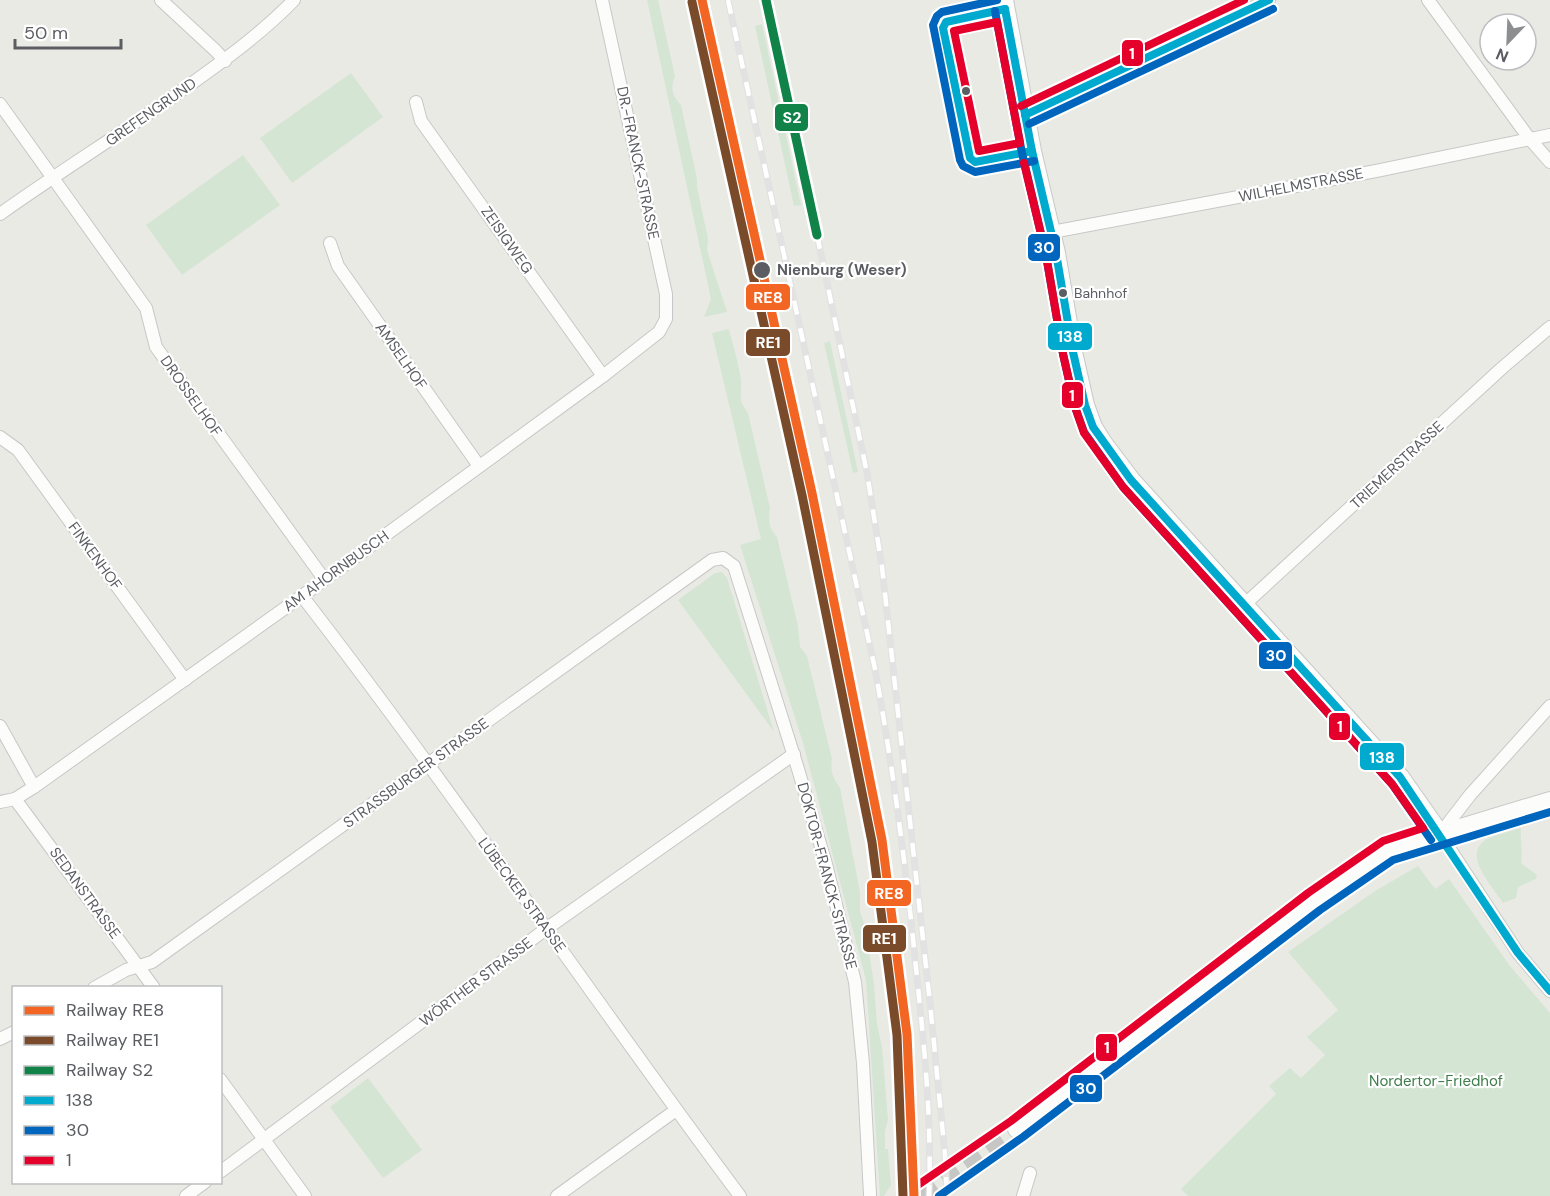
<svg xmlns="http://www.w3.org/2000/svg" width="1550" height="1196" viewBox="0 0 1550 1196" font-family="'DM Sans',sans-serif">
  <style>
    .green { fill: #d4e5d4 }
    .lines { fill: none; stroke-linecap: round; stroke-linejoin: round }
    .secondary-tunnel { stroke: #c6c7c4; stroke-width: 18; stroke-dasharray: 18 9; stroke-linecap: butt }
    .street-casing { stroke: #c7c7c7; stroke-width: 14 }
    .secondary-casing { stroke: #c7c8c8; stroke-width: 20 }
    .street { stroke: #fcfcfb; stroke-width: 12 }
    .secondary { stroke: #fcfcfb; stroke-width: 18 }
    .rail-casing { stroke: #e2e2e2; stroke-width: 7 }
    .rail { stroke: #fff; stroke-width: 4.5; stroke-dasharray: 14; stroke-linecap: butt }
    .bus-1-casing { stroke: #fff; stroke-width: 12 }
    .bus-2-casing { stroke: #fff; stroke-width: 12 }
    .bus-3-casing { stroke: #fff; stroke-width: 12 }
    .bus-1 { stroke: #00a9ce; stroke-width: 8 }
    .bus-2 { stroke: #0065bd; stroke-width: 8 }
    .bus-3 { stroke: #e4002b; stroke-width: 8 }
    .rail-1-casing { stroke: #fff; stroke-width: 14 }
    .rail-2-casing { stroke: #fff; stroke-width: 14 }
    .rail-3-casing { stroke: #fff; stroke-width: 14 }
    .rail-1 { stroke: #f26522; stroke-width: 9 }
    .rail-2 { stroke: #7a4b2a; stroke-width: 9 }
    .rail-3 { stroke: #118349; stroke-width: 9 }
    .bus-dot { fill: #5b5d62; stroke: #fff; stroke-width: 2 }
    .labels { text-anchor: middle; stroke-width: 4.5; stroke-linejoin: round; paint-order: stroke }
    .bus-label { font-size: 14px; fill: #5b5d62; stroke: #fff; text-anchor: start }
    .street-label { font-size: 15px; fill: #5b5d62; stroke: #fff }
    .stop-label { font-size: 15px; font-weight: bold; fill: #5b5d62; stroke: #fff; text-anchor: start }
    .park-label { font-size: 15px; fill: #3e7d4a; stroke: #fff }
    .line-badge { stroke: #fff; stroke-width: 2 }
    .badge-label { font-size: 16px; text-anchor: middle; font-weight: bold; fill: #fff }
  </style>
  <rect width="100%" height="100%" fill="#eaeae5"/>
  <!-- green -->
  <g class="green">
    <path d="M647,0H658L675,76C670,89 672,95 681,105L697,179V187L708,239L707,250L727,312L704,317L711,299Z"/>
    <polygon points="762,24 801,205 794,206 755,26"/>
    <polygon points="351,73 383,117 292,183 260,138"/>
    <polygon points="243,155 280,205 182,275 146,225"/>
    <path d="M729,329C733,346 739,364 741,381C742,396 737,399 748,413L770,508C768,521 769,528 777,537L798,626L800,647L807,656L832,759C830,771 833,778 840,788L860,892V912L865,926L874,984L877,1024L882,1047L888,1120L885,1131V1149H888L891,1185L884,1196H880L866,980L803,743L740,545L761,539L712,333Z"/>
    <polygon points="830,341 858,472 853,473 824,343"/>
    <polygon points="722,572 727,578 774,732 678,600 715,573"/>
    <path d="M1521,828C1520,841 1523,850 1521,863L1537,875L1536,879L1518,887L1516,898L1503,903C1492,886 1459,852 1489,838C1499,834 1510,831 1521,828Z"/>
    <polygon points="1418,866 1435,889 1449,879 1510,966 1550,1013 1550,1196 1188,1196 1181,1189 1276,1094 1269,1086 1290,1068 1301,1078 1325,1055 1307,1037 1338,1010 1288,952 1375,891"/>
    <polygon points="368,1078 422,1150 383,1178 330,1107"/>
  </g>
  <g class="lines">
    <!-- secondary-tunnel -->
    <polyline class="secondary-tunnel" points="921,1196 1017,1129"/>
    <defs>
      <g id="street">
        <polyline points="161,0 216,51 225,61"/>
        <polyline points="1428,0 1529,138 1550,162"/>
        <polyline points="416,102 421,121 603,376"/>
        <polyline points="0,104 146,308 156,347 324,579"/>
        <polyline points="1025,115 1269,0"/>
        <path d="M0,214C62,170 127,130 188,86C226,59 262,33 294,0"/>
        <polyline points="1052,232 1376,171 1550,135"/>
        <polyline points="330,243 338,266 479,466"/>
        <polyline points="0,437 18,450 185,680"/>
        <path d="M302,596C454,792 592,998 740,1196"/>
        <polyline points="1244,605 1502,368 1550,327"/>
        <polyline points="1550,706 1470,795 1440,834 1518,953 1550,991"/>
        <polyline points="0,726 34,787"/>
        <polyline points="15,799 154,988"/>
        <polyline points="0,802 15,799 34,787 302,596 603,376 659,332 666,319 666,294 602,0"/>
        <polyline points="94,988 126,970 152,962 712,560 723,558 734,566 798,769 826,864 855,982 863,1063 870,1195"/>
        <polyline points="0,1039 14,1032"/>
        <polyline points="220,1079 305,1196"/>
        <polyline points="220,1172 546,929 794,754"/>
        <polyline points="186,1196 205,1182"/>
        <polyline points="557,1196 676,1110"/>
        <polyline points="1023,1196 1030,1173"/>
      </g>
      <g id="secondary">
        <polyline points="1004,0 1032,151 1056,253 1073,352 1085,405 1093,427 1103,443 1131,480 1400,777 1440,834"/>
        <polyline points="1017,1129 1314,902 1388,850 1550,801"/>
      </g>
    </defs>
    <!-- street casing -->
    <use href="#street" class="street-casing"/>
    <!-- secondary casing -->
    <use href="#secondary" class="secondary-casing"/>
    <!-- street -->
    <use href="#street" class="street"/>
    <!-- secondary -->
    <use href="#secondary" class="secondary"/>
    <defs>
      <g id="rail">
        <path d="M728,0L875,669C893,768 906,867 916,968C924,1043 932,1120 929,1196"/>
        <polyline points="817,235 867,473 882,567 930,1003 945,1155 947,1196"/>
      </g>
    </defs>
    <!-- rail casing -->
    <use href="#rail" class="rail-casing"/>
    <!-- rail -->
    <use href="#rail" class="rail"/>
    <defs>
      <g id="bus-1">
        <polyline points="1005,9 1032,151 1056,253 1073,352 1085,405 1093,427 1131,480 1400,777 1518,953 1550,991"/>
        <polyline points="1005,9 946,22 943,28 970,158 975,162 1032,151"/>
        <polyline points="1025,115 1269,0"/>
      </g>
      <g id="bus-2">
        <polyline points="997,0 942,12 937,16 933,25 960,160 963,166 975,172 1034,161"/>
        <polyline points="995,11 1022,153 1046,255 1063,354 1075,407 1084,432 1123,487 1392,784 1431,840"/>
        <polyline points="1029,124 1273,9"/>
        <polyline points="939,1196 1023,1137 1320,910 1393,860 1550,812"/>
      </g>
      <g id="bus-3">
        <polygon points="997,22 1020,143 979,151 954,31"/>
        <polyline points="1021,106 1244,0"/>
        <polyline points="915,1187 1011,1121 1308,893 1383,841 1423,828 1392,784 1123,487 1084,433 1075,407 1063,354 1046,255 1024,163"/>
      </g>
    </defs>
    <!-- bus-1 casing -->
    <use href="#bus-1" class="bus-1-casing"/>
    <!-- bus-2 casing -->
    <use href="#bus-2" class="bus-2-casing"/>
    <!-- bus-3 casing -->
    <use href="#bus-3" class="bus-3-casing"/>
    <!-- bus-1 -->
    <use href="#bus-1" class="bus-1"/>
    <!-- bus-2 -->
    <use href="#bus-2" class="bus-2"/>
    <!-- bus-3 -->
    <use href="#bus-3" class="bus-3"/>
    <defs>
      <polyline id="rail-1" points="702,0 812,493 882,840 907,1034 914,1196"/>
      <polyline id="rail-2" points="692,2 802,495 872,842 897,1035 903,1196"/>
      <polyline id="rail-3" points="766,0 817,235"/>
    </defs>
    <!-- rail-1 casing -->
    <use href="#rail-1" class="rail-1-casing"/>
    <!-- rail-2 casing -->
    <use href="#rail-2" class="rail-2-casing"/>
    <!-- rail-3 casing -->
    <use href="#rail-3" class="rail-3-casing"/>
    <!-- rail-1 -->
    <use href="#rail-1" class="rail-1"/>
    <!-- rail-2 -->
    <use href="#rail-2" class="rail-2"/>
    <!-- rail-3 -->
    <use href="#rail-3" class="rail-3"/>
  </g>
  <!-- markers -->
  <g class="bus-dot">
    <circle cx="966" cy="91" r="5"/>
    <circle cx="762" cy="270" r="9"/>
    <circle cx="1063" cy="293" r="5"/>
  </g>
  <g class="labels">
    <!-- bus labels -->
    <g class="bus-label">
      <text x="1074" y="298">Bahnhof</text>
    </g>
    <!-- street labels -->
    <g class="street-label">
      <text transform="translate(151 112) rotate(-35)" y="5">GREFENGRUND</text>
      <text transform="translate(638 163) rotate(78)" y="5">DR.-FRANCK-STRASSE</text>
      <text transform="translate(1301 185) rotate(-11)" y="5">WILHELMSTRASSE</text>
      <text transform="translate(507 240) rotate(55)" y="5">ZEISIGWEG</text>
      <text transform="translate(401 356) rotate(55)" y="5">AMSELHOF</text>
      <text transform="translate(191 396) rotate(55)" y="5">DROSSELHOF</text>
      <text transform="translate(1397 465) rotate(-43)" y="5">TRIEMERSTRASSE</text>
      <text transform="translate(95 556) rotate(54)" y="5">FINKENHOF</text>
      <text transform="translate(336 571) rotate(-36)" y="5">AM AHORNBUSCH</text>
      <text transform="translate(416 773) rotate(-36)" y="5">STRASSBURGER STRASSE</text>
      <text transform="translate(827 876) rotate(75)" y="5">DOKTOR-FRANCK-STRASSE</text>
      <text transform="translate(85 893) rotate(54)" y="5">SEDANSTRASSE</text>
      <text transform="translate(522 895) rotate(54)" y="5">LÜBECKER STRASSE</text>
      <text transform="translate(476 982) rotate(-37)" y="5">WÖRTHER STRASSE</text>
    </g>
    <!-- stop labels -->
    <g class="stop-label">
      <text x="777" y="275">Nienburg (Weser)</text>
    </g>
    <!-- park labels -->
    <g class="park-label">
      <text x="1436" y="1086">Nordertor-Friedhof</text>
    </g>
  </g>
  <g class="line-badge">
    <rect x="1121" y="39" width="23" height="28" rx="6" fill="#e4002b"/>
    <rect x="774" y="103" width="35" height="29" rx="6" fill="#118349"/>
    <rect x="1027" y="233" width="34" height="29" rx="6" fill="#0065bd"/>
    <rect x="745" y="283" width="46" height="28" rx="6" fill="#f26522"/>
    <rect x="1047" y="322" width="46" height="29" rx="6" fill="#00a9ce"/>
    <rect x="745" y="328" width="46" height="29" rx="6" fill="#7a4b2a"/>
    <rect x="1061" y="381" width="23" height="28" rx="6" fill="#e4002b"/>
    <rect x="1258" y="641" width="35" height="29" rx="6" fill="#0065bd"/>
    <rect x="1328" y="712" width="23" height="29" rx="6" fill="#e4002b"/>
    <rect x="1359" y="742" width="46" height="29" rx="6" fill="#00a9ce"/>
    <rect x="866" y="879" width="46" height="28" rx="6" fill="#f26522"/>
    <rect x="862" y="924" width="45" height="29" rx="6" fill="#7a4b2a"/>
    <rect x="1095" y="1033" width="23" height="29" rx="6" fill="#e4002b"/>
    <rect x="1069" y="1074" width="34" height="29" rx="6" fill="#0065bd"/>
  </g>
  <g class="badge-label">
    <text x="1132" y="59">1</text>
    <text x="792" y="123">S2</text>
    <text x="1044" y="253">30</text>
    <text x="768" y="303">RE8</text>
    <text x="1070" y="342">138</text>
    <text x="768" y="348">RE1</text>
    <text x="1072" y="401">1</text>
    <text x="1276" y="661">30</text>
    <text x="1340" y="732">1</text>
    <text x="1382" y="763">138</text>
    <text x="889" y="899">RE8</text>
    <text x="884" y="944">RE1</text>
    <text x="1107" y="1053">1</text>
    <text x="1086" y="1094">30</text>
  </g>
  <!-- legend -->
  <rect x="12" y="986" width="210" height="198" fill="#ffffff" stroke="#bdbec0" stroke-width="1.5"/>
  <rect x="24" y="1006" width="30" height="9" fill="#f26522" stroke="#bdbec0" stroke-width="1.5"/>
  <text x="66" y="1016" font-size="18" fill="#5b5d62">Railway RE8</text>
  <rect x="24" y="1036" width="30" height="9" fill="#7a4b2a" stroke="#bdbec0" stroke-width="1.5"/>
  <text x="66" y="1046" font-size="18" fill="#5b5d62">Railway RE1</text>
  <rect x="24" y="1066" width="30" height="9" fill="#118349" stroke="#bdbec0" stroke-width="1.5"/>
  <text x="66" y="1076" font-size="18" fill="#5b5d62">Railway S2</text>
  <rect x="24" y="1096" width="30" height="9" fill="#00a9ce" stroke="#bdbec0" stroke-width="1.5"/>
  <text x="66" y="1106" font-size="18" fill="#5b5d62">138</text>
  <rect x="24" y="1126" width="30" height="9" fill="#0065bd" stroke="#bdbec0" stroke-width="1.5"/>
  <text x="66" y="1136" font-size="18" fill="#5b5d62">30</text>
  <rect x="24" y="1156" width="30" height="9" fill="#e4002b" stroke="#bdbec0" stroke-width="1.5"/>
  <text x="66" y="1166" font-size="18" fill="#5b5d62">1</text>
  <!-- north arrow -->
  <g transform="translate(1508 42) rotate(203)"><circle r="28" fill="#ffffff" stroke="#bdbec0" stroke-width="1.5"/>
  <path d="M0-4.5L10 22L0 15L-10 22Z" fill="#8d8e90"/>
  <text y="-9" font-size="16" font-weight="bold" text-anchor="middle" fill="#5b5d62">N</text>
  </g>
  <!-- scale -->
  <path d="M15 39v9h106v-9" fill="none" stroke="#5b5d62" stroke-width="3"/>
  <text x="24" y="39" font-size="18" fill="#5b5d62" stroke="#ffffff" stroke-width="4.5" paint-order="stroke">50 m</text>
</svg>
